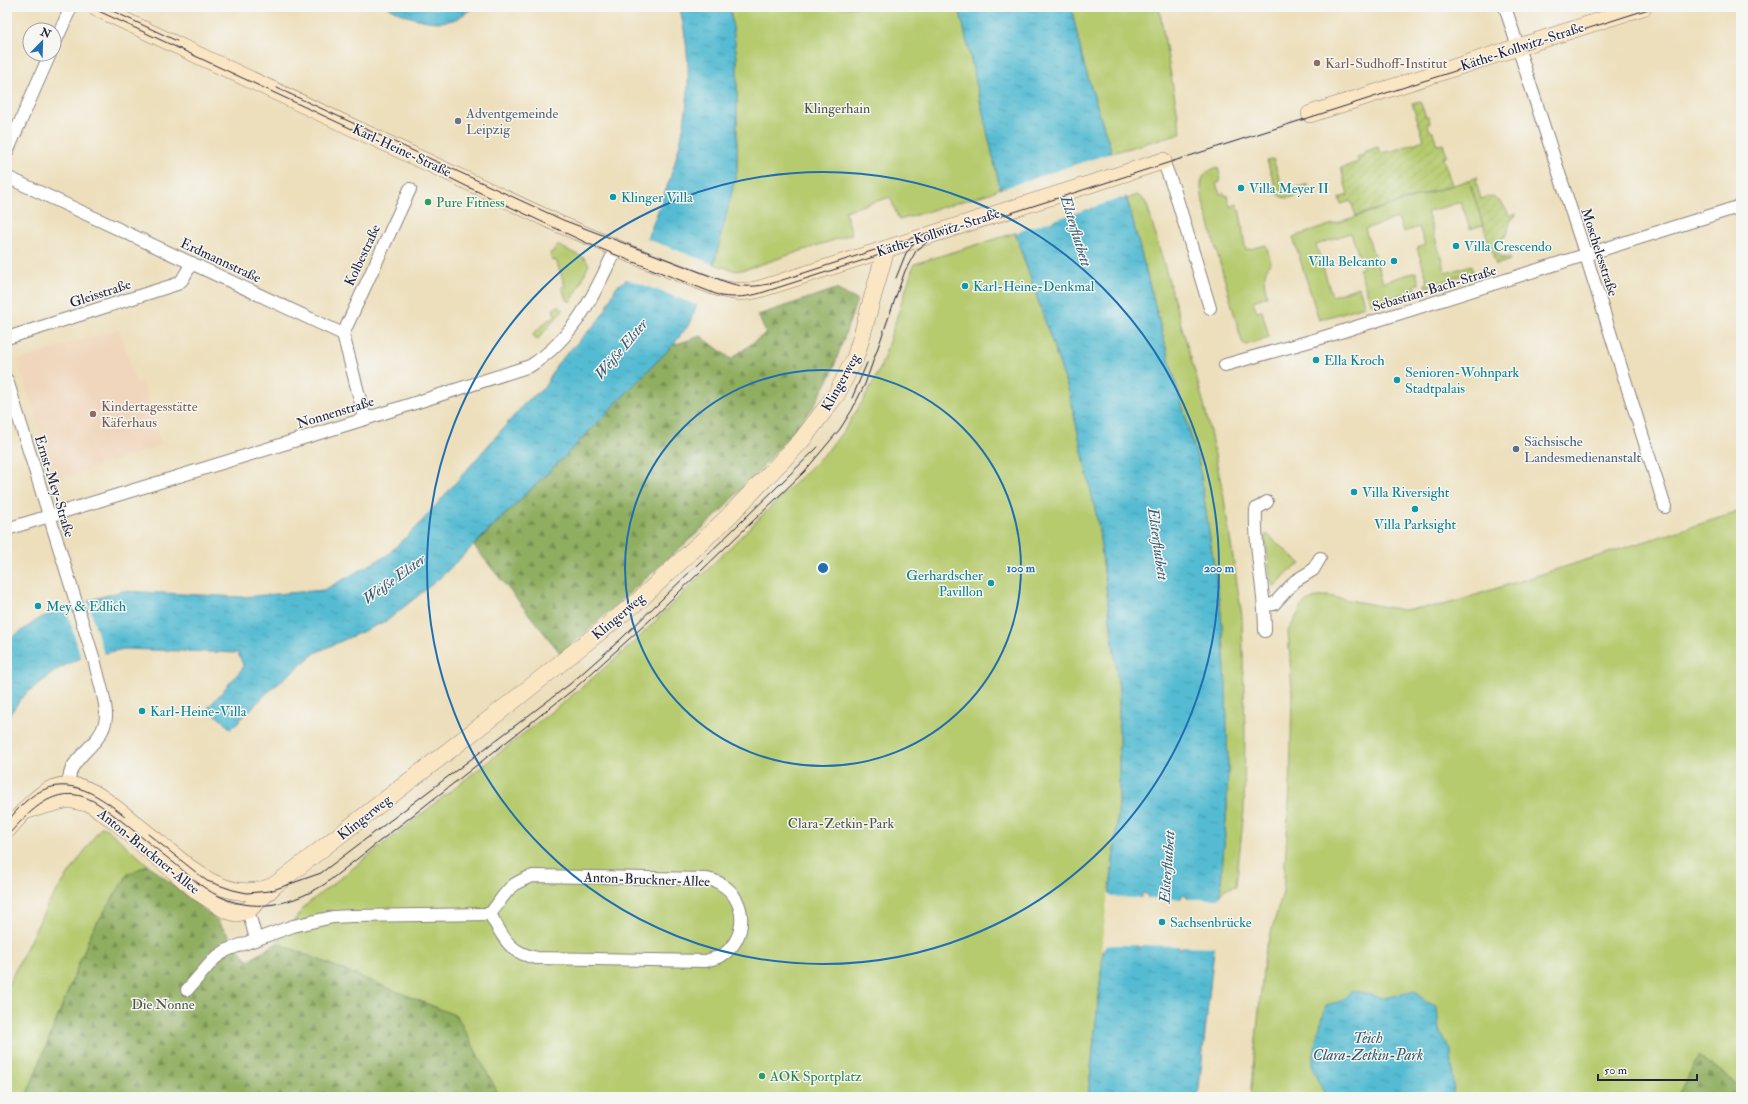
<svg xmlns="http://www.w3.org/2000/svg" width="1748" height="1104" viewBox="0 0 1748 1104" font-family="'IM FELL Double Pica',serif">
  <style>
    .built { fill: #f0d6bc }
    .green { fill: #b6ca6e; stroke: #6c7654 }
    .forest { fill: url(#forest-firs); stroke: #59684e }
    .garden { fill: url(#garden-furrows); stroke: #6c7654 }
    .water { fill: url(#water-ripples); stroke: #3b6e86; fill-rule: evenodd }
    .pier { fill: #eddfbc }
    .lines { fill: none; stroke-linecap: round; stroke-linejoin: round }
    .street-casing { stroke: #88807c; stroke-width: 14 }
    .secondary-casing { stroke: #88807c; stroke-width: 18 }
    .street { stroke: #fff; stroke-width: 12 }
    .secondary { stroke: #fbe6c4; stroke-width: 17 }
    .tram { stroke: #22223b; stroke-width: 1 }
    .ring { fill: none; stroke: #1f6fb2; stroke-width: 2 }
    .education-dot { fill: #8d6e63; stroke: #f6f6f2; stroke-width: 1.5 }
    .worship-dot { fill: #6b7280; stroke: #f6f6f2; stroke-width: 1.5 }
    .culture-dot { fill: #0f9aa8; stroke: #f6f6f2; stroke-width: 1.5 }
    .leisure-dot { fill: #2e9e5b; stroke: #f6f6f2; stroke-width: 1.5 }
    .service-dot { fill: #5c6f8a; stroke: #f6f6f2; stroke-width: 1.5 }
    .labels { text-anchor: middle; stroke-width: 3; stroke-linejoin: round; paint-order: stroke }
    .street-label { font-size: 14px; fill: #22223b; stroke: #f6f6f2 }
    .education-label { font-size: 14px; fill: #785e54; stroke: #f6f6f2; text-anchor: start }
    .park-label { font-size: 14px; fill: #4e544a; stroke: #f6f6f2 }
    .worship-label { font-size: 14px; fill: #5b616d; stroke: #f6f6f2; text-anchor: start }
    .culture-label { font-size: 14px; fill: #0d838f; stroke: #f6f6f2; text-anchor: start }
    .leisure-label { font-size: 14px; fill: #27864d; stroke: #f6f6f2; text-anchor: start }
    .service-label { font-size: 14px; fill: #4e5e75; stroke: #f6f6f2; text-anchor: start }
    .water-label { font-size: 15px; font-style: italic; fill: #345870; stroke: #f6f6f2 }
    .centre { fill: #1f6fb2; stroke: #f6f6f2; stroke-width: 2 }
    .ring-label { font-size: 12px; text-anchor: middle; font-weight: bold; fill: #1f6fb2; stroke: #f6f6f2; stroke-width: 3; stroke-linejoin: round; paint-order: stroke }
  </style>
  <defs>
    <pattern id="forest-firs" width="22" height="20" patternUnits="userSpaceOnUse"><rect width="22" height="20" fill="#90ae61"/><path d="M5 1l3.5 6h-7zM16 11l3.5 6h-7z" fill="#758d51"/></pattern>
    <pattern id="garden-furrows" width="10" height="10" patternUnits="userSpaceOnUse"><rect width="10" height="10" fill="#b6ca6e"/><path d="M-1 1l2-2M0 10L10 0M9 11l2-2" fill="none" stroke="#9cad60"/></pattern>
    <pattern id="water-ripples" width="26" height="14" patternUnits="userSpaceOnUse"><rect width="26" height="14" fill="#54bbd2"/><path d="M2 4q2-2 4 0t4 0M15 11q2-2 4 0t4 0" fill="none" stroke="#4598ac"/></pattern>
  </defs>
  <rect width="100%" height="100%" fill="#f6f6f2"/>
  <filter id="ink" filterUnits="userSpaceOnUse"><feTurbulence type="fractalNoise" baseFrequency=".025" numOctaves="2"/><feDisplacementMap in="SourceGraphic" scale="8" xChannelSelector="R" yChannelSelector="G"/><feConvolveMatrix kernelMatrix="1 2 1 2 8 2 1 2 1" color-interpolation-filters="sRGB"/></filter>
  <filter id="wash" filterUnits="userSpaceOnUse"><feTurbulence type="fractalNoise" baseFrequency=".012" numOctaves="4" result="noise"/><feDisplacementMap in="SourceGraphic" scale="16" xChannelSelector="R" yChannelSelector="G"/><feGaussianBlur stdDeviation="0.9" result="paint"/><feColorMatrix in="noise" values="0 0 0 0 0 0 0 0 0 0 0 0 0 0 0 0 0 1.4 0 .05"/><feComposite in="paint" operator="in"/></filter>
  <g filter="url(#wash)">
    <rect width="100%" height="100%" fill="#eddfbc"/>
    <!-- built -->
    <polygon class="built" points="119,329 136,383 142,381 161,445 57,480 17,360"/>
    <!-- green -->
    <g class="green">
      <polygon points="730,7 959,7 1000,188 990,193 899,220 890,197 845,211 852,234 747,269 736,271 714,264 737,170 737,58"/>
      <polygon points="1071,7 1159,7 1181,133 1112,153 1084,65"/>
      <path d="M1273,159L1284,192L1308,184V190C1299,194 1286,203 1278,194L1267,161Z"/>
      <path d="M1218,167L1221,179L1220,180V182L1216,184L1220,194L1224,193L1225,196L1227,195L1230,207L1237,204C1243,219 1242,235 1246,250L1266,245L1271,262C1262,274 1264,282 1267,296L1253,301L1257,312L1262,311L1269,337L1246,345L1242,342L1203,202C1200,184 1198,173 1218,167Z"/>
      <polygon points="1469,180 1483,225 1470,229 1461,202 1427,212 1446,273 1471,265 1473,272 1426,287 1425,284 1428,282 1417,248 1425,245 1419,227 1403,232 1398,218 1365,229 1383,282 1416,272 1419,284 1415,285 1416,290 1371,304 1359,269 1363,268 1351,233 1347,234 1316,245 1332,296 1359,287 1365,306 1319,320 1293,237"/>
      <polygon points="1137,195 1144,200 1147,205 1204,404 1223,492 1242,616 1245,731 1244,811 1236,886 1225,889 1220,895 1227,807 1228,765 1224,648 1221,613 1199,464 1172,370 1127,199"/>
      <polygon points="1015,233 1069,392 1098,523 1119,690 1119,804 1088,1097 500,1097 457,1016 277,943 306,905 575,693 630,646 828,450 845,429 864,399 880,369 914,264"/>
      <polygon points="557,245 584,258 589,264 578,289 570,302 566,299 562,287 565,286 556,260 552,261 550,253 554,251"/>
      <polygon points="559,306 563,310 537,340 533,335 534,333 549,319 551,320 555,316 553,309"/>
      <polygon points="1741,511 1741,1097 1250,1097 1265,952 1283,892 1290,789 1292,692 1288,631 1304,603 1318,597 1328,596 1402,610 1444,605"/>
      <polygon points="1267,534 1301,564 1289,571 1274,587 1271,581 1265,537"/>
      <polygon points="101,827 107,829 148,865 128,874 92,931 26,1097 7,1097 7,987 48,904"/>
    </g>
    <!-- forest -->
    <g class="forest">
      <polygon points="836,289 857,300 831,375 812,409 767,462 716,516 561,654 474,546 565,456 673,345 701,336 731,359 766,333 758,315"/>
      <polygon points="148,865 216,919 248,961 277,943 457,1016 500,1097 26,1097 92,931 128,874"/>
      <polygon points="1698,1056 1741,1087 1741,1097 1677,1097"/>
    </g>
    <!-- garden -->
    <g class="garden">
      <polygon points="1420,101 1426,117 1428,116 1430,122 1428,125 1430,131 1433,132 1437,145 1443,144 1447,156 1443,158 1452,185 1356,216 1351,201 1341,204 1339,198 1348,195 1341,168 1358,162 1357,157 1364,155 1364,152 1378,147 1380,153 1389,151 1389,152 1424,140 1412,103"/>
      <polygon points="1478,177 1476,181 1481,199 1491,196 1502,203 1510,216 1517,214 1510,222 1507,235 1497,242 1495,246 1499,256 1503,258 1509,257 1510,260 1496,265 1469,180"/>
    </g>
    <!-- water -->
    <g class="water">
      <path d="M388,7H475C468,11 460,18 453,20C433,26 405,17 388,7Z"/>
      <path d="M680,7H730L737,58V171L714,264L688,326L673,345L565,456L441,577L388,620L315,653L268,692L231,729L208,708L242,669L243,665L238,653L124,649L78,659L58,669L23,696L7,718V641L40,618L90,600L123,591L241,597L324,590L386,556L417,527L526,402L544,388L557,364L598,321L606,309L616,287L629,278L635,267C664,198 695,129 687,52C686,37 682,22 680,7Z"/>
      <path d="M959,7H1071L1084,65L1128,203L1172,370L1199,464L1221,613L1226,685L1228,765L1227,807L1220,895L1198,1097H1088L1119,804V690L1098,523L1069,392L1000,188ZM1108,151L1110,154L1125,197L1124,201L1121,198L1107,155ZM1073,162L1076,165L1091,208L1090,211L1087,209L1073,166ZM1035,174L1038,177L1053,220L1052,223L1049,221L1035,178ZM1002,185L1005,188L1020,230L1019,234L1016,232L1002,189ZM1143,893L1146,894L1148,897L1143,946L1138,948L1136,942L1140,899ZM1183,894L1186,895L1188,898L1184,947L1179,949L1176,943L1180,900Z"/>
      <path d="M1352,990L1383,998L1416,991L1424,1001L1437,1006L1439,1030L1451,1052L1454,1086L1453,1097H1326C1322,1088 1314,1075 1313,1065C1311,1048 1322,1023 1326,1005L1341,1001Z"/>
    </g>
    <!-- pier -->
    <g class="pier">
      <polygon points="1114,152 1128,196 1013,233 998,190"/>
      <polygon points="645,238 716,265 699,306 625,278 633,266"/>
      <polygon points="87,599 104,655 82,660 65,606"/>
      <polygon points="1108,892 1111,897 1142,898 1138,945 1106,945 1101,952"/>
      <polygon points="1223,892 1216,950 1214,947 1182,946 1186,899 1218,899"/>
      <polygon points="1146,898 1183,899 1179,946 1141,945"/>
    </g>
  </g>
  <g filter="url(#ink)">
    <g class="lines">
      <defs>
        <g id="street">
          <polyline points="1505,7 1586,256 1665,507"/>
          <polyline points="54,45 71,7"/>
          <polyline points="7,152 50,54"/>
          <polyline points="1163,161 1174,189 1210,308"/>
          <polyline points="7,177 343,334"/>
          <polyline points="343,334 410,189"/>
          <polyline points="343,334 365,419"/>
          <polyline points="7,338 177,284 182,280 192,263"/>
          <polyline points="1225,365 1321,338 1741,206"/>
          <path d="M7,380L95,663C98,678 107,702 106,717C104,740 82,750 72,768C69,775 68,785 68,792"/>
          <path d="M7,529L365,419L530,366C574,338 595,294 616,248"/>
          <polyline points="1265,605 1274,604 1295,581 1313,570 1320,558"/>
          <path d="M1265,631C1265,590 1254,550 1256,509L1267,502"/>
          <path d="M533,876L707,879C711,880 717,881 721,884C748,900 748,939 721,956C717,958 711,959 706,961L537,958C509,953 503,937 490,914C506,894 507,884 533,876Z"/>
          <polyline points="248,910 256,939"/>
          <polyline points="187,990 215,958 227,950 293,926 333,917 352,916 490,914"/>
        </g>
        <g id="secondary">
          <path d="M95,7L559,224L633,255L713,286C730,292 745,294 763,288L1163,161"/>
          <polyline points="1310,114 1643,7"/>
          <polyline points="27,810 68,799 91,804 114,820 200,893 226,910 237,913 248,910 272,888"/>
          <path d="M7,830C36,798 57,767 103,799C122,813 141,829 160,844C193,871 230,907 275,885L513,701L637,602L728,517L801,441L836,395L855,358L860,342L886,249"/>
        </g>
      </defs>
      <!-- street casing -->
      <use href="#street" class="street-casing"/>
      <!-- secondary casing -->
      <use href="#secondary" class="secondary-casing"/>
      <!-- street -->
      <use href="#street" class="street"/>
      <!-- secondary -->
      <use href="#secondary" class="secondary"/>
      <!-- tram -->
      <g class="tram">
        <path d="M90,7L352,129L470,188L589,244L631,261L721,296C736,298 747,297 761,293L1655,7"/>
        <polyline points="104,7 177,41"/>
        <path d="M277,88L563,220L726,282C743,288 756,287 773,283L952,225"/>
        <polyline points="896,278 906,253 915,243"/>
        <polyline points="852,398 867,363"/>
        <path d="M7,822C13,815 19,807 26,801C62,770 95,792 126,817"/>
        <polyline points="148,834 207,881 233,890 247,893 270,891 321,873 570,684 621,639 818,447"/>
        <path d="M7,836C33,808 59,778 100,805C126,823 149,844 174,863C184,871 194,881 205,888C244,915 287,908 325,884L574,689L650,620L804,472L840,429L852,410L865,384L905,271L916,251L927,242"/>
      </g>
    </g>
  </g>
  <!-- distance rings -->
  <g class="ring">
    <circle cx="823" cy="568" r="198"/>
    <circle cx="823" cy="568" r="396"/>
  </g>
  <!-- markers -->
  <g class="education-dot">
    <circle cx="1317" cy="63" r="4"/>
    <circle cx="93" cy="414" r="4"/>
  </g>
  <circle class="worship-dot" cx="458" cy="121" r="4"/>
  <g class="culture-dot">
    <circle cx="1241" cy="188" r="4"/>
    <circle cx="613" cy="197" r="4"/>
    <circle cx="1456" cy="246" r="4"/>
    <circle cx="1394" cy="261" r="4"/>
    <circle cx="965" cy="286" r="4"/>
    <circle cx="1316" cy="360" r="4"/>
    <circle cx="1397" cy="380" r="4"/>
    <circle cx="1354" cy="492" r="4"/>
    <circle cx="1415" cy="509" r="4"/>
    <circle cx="991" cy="583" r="4"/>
    <circle cx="38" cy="606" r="4"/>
    <circle cx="142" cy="711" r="4"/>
    <circle cx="1162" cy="922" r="4"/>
  </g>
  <g class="leisure-dot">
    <circle cx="428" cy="202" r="4"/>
    <circle cx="762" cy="1076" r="4"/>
  </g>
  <circle class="service-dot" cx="1516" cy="449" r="4"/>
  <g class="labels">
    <!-- street labels -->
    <g class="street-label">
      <text transform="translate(1522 46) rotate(-18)" y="5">Käthe-Kollwitz-Straße</text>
      <text transform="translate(402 150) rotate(25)" y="5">Karl-Heine-Straße</text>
      <text transform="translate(938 232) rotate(-18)" y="5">Käthe-Kollwitz-Straße</text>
      <text transform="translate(1600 252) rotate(72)" y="5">Moschelesstraße</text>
      <text transform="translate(362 255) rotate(-65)" y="5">Kolbestraße</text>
      <text transform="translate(221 260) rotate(25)" y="5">Erdmannstraße</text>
      <text transform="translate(1434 288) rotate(-17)" y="5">Sebastian-Bach-Straße</text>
      <text transform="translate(100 293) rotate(-18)" y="5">Gleisstraße</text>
      <text transform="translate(840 382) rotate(-61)" y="5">Klingerweg</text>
      <text transform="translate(335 412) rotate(-17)" y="5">Nonnenstraße</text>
      <text transform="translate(55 486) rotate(73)" y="5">Ernst-Mey-Straße</text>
      <text transform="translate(618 616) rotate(-40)" y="5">Klingerweg</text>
      <text transform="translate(364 817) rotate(-38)" y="5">Klingerweg</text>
      <text transform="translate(149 851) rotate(39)" y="5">Anton-Bruckner-Allee</text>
      <text transform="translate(647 879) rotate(2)" y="5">Anton-Bruckner-Allee</text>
    </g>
    <!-- education labels -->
    <g class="education-label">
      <text x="1325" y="68">Karl-Sudhoff-Institut</text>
      <text x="101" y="411">Kindertagesstätte<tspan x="101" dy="16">Käferhaus</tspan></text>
    </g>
    <!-- park labels -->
    <g class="park-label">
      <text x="837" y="113">Klingerhain</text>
      <text x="841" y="828">Clara-Zetkin-Park</text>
      <text x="163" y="1009">Die Nonne</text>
    </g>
    <!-- worship labels -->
    <g class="worship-label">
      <text x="466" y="118">Adventgemeinde<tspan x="466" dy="16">Leipzig</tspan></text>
    </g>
    <!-- culture labels -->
    <g class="culture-label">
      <text x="1249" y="193">Villa Meyer II</text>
      <text x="621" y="202">Klinger Villa</text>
      <text x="1464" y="251">Villa Crescendo</text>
      <text x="1386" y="266" text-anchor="end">Villa Belcanto</text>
      <text x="973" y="291">Karl-Heine-Denkmal</text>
      <text x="1324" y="365">Ella Kroch</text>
      <text x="1405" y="377">Senioren-Wohnpark<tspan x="1405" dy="16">Stadtpalais</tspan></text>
      <text x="1362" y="497">Villa Riversight</text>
      <text x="1415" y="529" text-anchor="middle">Villa Parksight</text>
      <text x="983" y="580" text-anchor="end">Gerhardscher<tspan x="983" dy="16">Pavillon</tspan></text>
      <text x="46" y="611">Mey &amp; Edlich</text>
      <text x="150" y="716">Karl-Heine-Villa</text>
      <text x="1170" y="927">Sachsenbrücke</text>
    </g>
    <!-- leisure labels -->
    <g class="leisure-label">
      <text x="436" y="207">Pure Fitness</text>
      <text x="770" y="1081">AOK Sportplatz</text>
    </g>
    <!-- service labels -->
    <g class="service-label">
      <text x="1524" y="446">Sächsische<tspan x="1524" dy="16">Landesmedienanstalt</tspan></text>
    </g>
    <!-- water labels -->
    <g class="water-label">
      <text transform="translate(1076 231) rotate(73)" y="5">Elsterflutbett</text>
      <text transform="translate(621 349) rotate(-50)" y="5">Weiße Elster</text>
      <text transform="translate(1158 544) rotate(82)" y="5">Elsterflutbett</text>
      <text transform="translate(394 579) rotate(-36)" y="5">Weiße Elster</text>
      <text transform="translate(1167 867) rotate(-86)" y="5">Elsterflutbett</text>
      <text x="1368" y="1043">Teich<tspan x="1368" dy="17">Clara-Zetkin-Park</tspan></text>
    </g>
  </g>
  <circle cx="823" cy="568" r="6" class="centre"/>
  <g class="ring-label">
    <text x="1021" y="572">100 m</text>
    <text x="1219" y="572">200 m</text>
  </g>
  <!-- margin -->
  <rect width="1748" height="1104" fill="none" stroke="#f6f6f2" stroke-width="24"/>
  <!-- north arrow -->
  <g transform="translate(42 42) rotate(23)"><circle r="19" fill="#f6f6f2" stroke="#a1a1a9"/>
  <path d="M0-3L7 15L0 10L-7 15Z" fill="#1f6fb2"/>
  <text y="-6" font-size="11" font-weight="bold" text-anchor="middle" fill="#22223b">N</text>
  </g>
  <!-- scale -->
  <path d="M1598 1074v6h99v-6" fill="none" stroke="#22223b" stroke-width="2"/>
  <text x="1604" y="1074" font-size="12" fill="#22223b" stroke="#f6f6f2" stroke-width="3" paint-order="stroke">50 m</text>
</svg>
